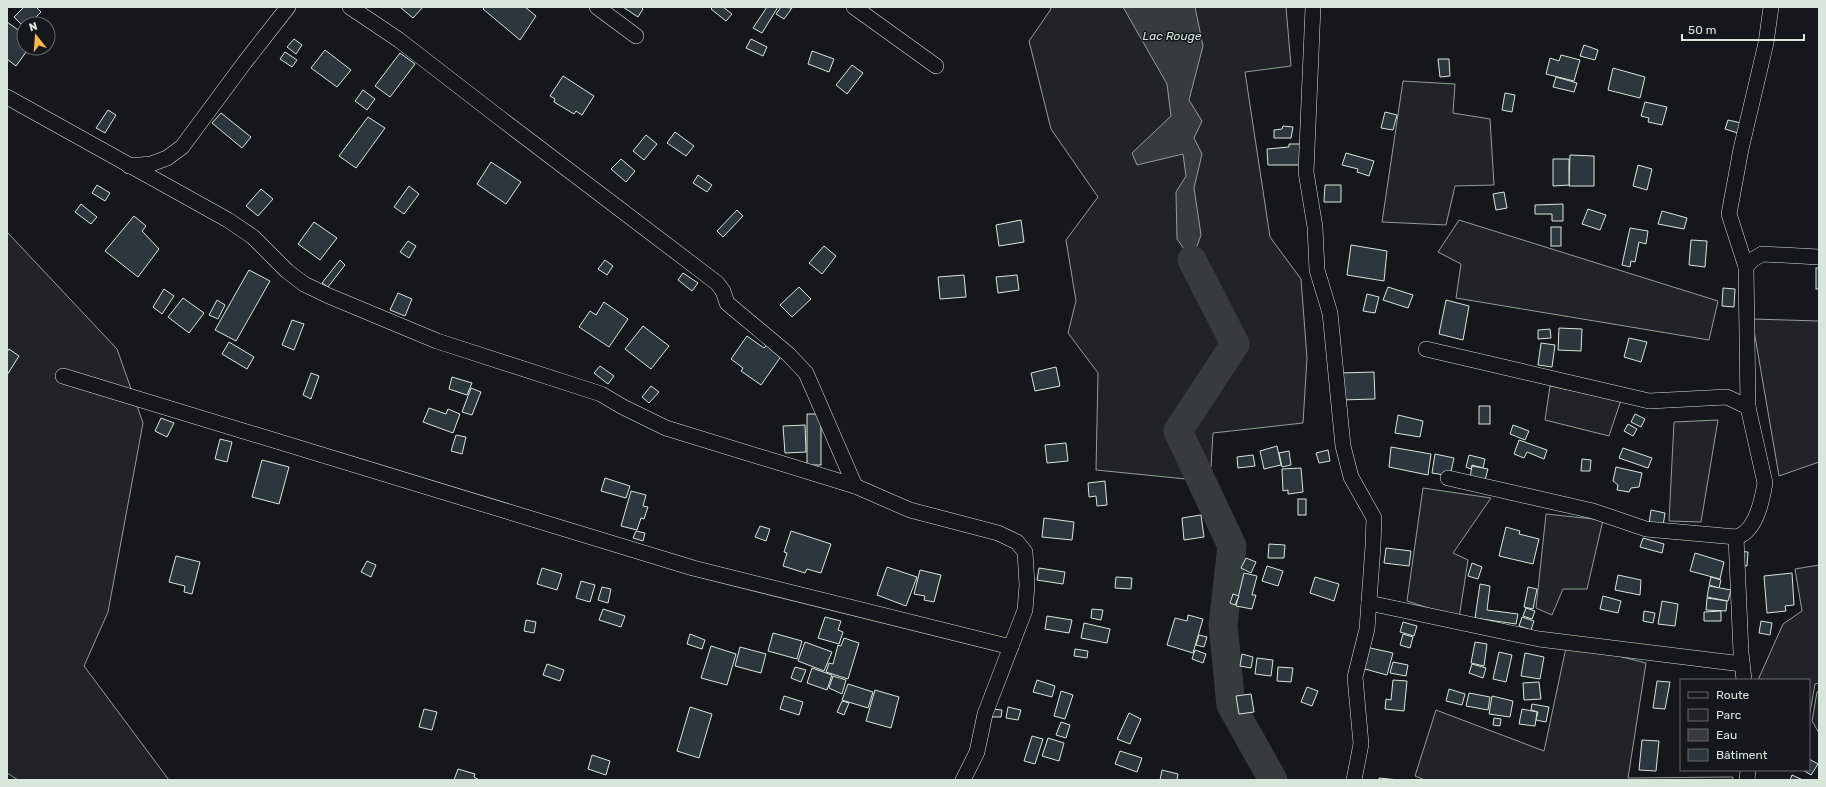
<svg xmlns="http://www.w3.org/2000/svg" width="1826" height="787" viewBox="0 0 1826 787" font-family="Rubik,sans-serif">
  <style>
    .green { fill: #202428; stroke: #939e99 }
    .water { fill: #363b3e; stroke: #939e99 }
    .lines { fill: none; stroke-linecap: round; stroke-linejoin: round }
    .river { stroke: #363b3e; stroke-width: 29 }
    .building { fill: #2c363c; stroke: #d8e6dc }
    .minor-casing { stroke: #d8e6dc; stroke-width: 16 }
    .minor { stroke: #14181c; stroke-width: 15 }
    .labels { text-anchor: middle; stroke-width: 3; stroke-linejoin: round; paint-order: stroke }
    .water-label { font-size: 12px; font-style: italic; fill: #d8e6dc; stroke: #14181c }
  </style>
  <rect width="100%" height="100%" fill="#14181c"/>
  <!-- green -->
  <g class="green">
    <polygon points="1050,7 1286,7 1291,66 1245,72 1270,237 1301,279 1307,358 1303,423 1213,433 1211,467 1186,479 1096,470 1098,373 1068,333 1076,301 1066,240 1098,197 1051,129 1029,41 1051,9"/>
    <polygon points="1403,81 1455,84 1453,113 1490,119 1494,185 1455,186 1446,225 1382,222"/>
    <polygon points="1459,220 1718,301 1709,340 1456,298 1461,264 1438,252"/>
    <polygon points="7,232 117,349 143,423 108,612 84,666 169,780 18,780 7,773"/>
    <polygon points="1752,319 1819,321 1819,462 1779,476"/>
    <polygon points="1550,386 1621,400 1609,436 1545,420"/>
    <polygon points="1718,420 1701,522 1669,521 1674,422"/>
    <polygon points="1423,488 1491,498 1453,553 1468,560 1459,618 1407,601"/>
    <polygon points="1546,514 1603,520 1587,589 1563,589 1552,615 1536,608"/>
    <polygon points="1819,565 1819,683 1815,684 1809,718 1809,680 1758,680 1783,624 1802,611 1795,569"/>
    <polygon points="1567,643 1646,663 1628,778 1733,777 1733,780 1425,780 1415,776 1436,710 1544,751"/>
    <polygon points="1819,691 1819,733 1812,721 1817,692"/>
  </g>
  <!-- water -->
  <polygon class="water" points="1123,7 1195,7 1203,46 1189,100 1202,121 1194,138 1202,154 1194,188 1201,235 1192,260 1177,239 1176,192 1186,176 1183,154 1137,165 1132,153 1171,116 1167,84"/>
  <g class="lines">
    <!-- river -->
    <polyline class="river" points="1192,260 1235,344 1178,431 1232,546 1223,625 1231,705 1273,780"/>
  </g>
  <!-- building -->
  <g class="building">
    <polygon points="24,7 36,7 41,12 29,24 24,24 24,27 14,17"/>
    <polygon points="402,7 423,7 413,18 401,8"/>
    <polygon points="485,7 525,7 536,16 520,40 483,9"/>
    <polygon points="623,7 641,7 643,9 638,17"/>
    <polygon points="713,7 723,7 732,14 726,21 711,9"/>
    <polygon points="767,7 778,7 762,33 753,28"/>
    <polygon points="781,7 792,8 784,19 776,14"/>
    <polygon points="7,22 24,34 24,48 29,48 16,66 7,59"/>
    <polygon points="294,39 302,45 296,54 287,47"/>
    <polygon points="751,39 767,47 763,56 746,48"/>
    <polygon points="1584,45 1598,50 1595,60 1580,56"/>
    <polygon points="325,50 351,70 337,87 311,68"/>
    <polygon points="812,51 834,59 829,72 808,64"/>
    <polygon points="285,52 297,60 292,67 280,59"/>
    <polygon points="400,53 415,64 390,97 375,86"/>
    <polygon points="1561,55 1580,60 1574,81 1546,74 1550,58 1559,61"/>
    <polygon points="1438,59 1449,59 1450,76 1440,77"/>
    <polygon points="852,65 863,73 847,94 836,85"/>
    <polygon points="1613,68 1645,77 1640,98 1608,90"/>
    <polygon points="563,76 594,96 582,115 576,111 574,114 554,102 555,99 550,96"/>
    <polygon points="1556,77 1577,83 1574,92 1553,87"/>
    <polygon points="363,90 375,99 367,110 355,101"/>
    <polygon points="1505,93 1515,95 1512,112 1502,110"/>
    <polygon points="1645,102 1667,107 1662,125 1648,122 1649,118 1641,116"/>
    <polygon points="108,110 116,115 105,133 96,128"/>
    <polygon points="1385,112 1397,115 1393,130 1381,128"/>
    <polygon points="221,113 251,137 242,148 212,123"/>
    <polygon points="368,117 385,128 356,168 339,156"/>
    <polygon points="1728,120 1741,123 1738,133 1725,129"/>
    <polygon points="1283,126 1293,127 1291,138 1274,138 1274,130 1282,129"/>
    <polygon points="675,132 694,146 686,156 667,143"/>
    <polygon points="646,135 657,144 644,160 633,151"/>
    <polygon points="1289,144 1300,144 1300,165 1268,165 1267,149 1289,147"/>
    <polygon points="1346,153 1374,161 1369,176 1357,172 1358,169 1342,165"/>
    <polygon points="1570,155 1594,156 1594,186 1569,186"/>
    <polygon points="621,159 635,171 626,182 611,169"/>
    <polygon points="1553,159 1569,159 1569,185 1553,186"/>
    <polygon points="491,162 521,182 506,204 477,184"/>
    <polygon points="1638,165 1652,169 1647,190 1633,186"/>
    <polygon points="698,175 712,185 707,192 693,183"/>
    <polygon points="97,185 110,193 105,201 92,193"/>
    <polygon points="1325,185 1341,185 1341,202 1324,202"/>
    <polygon points="409,186 419,194 404,214 394,207"/>
    <polygon points="261,189 273,199 258,216 246,206"/>
    <polygon points="1504,192 1507,208 1496,210 1493,194"/>
    <polygon points="81,204 97,217 91,224 75,212"/>
    <polygon points="1563,204 1563,221 1552,221 1552,214 1535,214 1535,205"/>
    <polygon points="1588,209 1606,215 1600,230 1582,224"/>
    <polygon points="737,210 743,216 723,237 717,231"/>
    <polygon points="1662,211 1687,218 1684,229 1658,224"/>
    <polygon points="134,216 146,226 142,231 159,249 138,277 105,251"/>
    <polygon points="1021,220 1024,242 999,246 996,225"/>
    <polygon points="314,222 337,238 320,260 298,244"/>
    <rect x="1551" y="227" width="10" height="19"/>
    <polygon points="1630,228 1648,231 1646,244 1639,242 1635,262 1631,261 1630,267 1622,265"/>
    <polygon points="1691,240 1707,241 1705,267 1689,265"/>
    <polygon points="408,241 416,246 409,258 400,252"/>
    <polygon points="1351,245 1387,251 1384,281 1347,275"/>
    <polygon points="824,246 836,256 822,274 809,263"/>
    <polygon points="340,260 345,265 328,287 322,283"/>
    <polygon points="605,260 613,266 607,275 598,269"/>
    <rect x="1816" y="268" width="3" height="21"/>
    <polygon points="249,270 270,281 236,341 215,330"/>
    <polygon points="683,273 698,283 692,291 678,280"/>
    <polygon points="964,275 966,297 940,299 938,277"/>
    <polygon points="1017,275 1019,290 998,293 996,277"/>
    <polygon points="799,287 811,299 792,317 780,305"/>
    <polygon points="1388,287 1413,295 1408,308 1383,300"/>
    <polygon points="1723,288 1735,289 1734,307 1722,306"/>
    <polygon points="164,289 174,296 162,314 153,307"/>
    <polygon points="398,293 412,299 405,316 390,310"/>
    <polygon points="1367,294 1379,297 1375,313 1363,311"/>
    <polygon points="183,298 204,313 189,333 168,317"/>
    <polygon points="217,300 225,305 218,319 209,315"/>
    <polygon points="1446,300 1469,306 1463,340 1439,334"/>
    <polygon points="604,302 628,319 609,347 579,327 590,311 596,315"/>
    <polygon points="292,320 304,324 294,350 282,345"/>
    <polygon points="643,326 669,346 651,369 625,349"/>
    <polygon points="1559,328 1582,329 1581,351 1558,350"/>
    <polygon points="1550,329 1551,338 1538,339 1538,330"/>
    <polygon points="747,336 764,348 767,345 782,355 761,385 741,371 743,368 731,359"/>
    <polygon points="1629,338 1647,342 1641,362 1624,357"/>
    <polygon points="229,342 254,357 247,369 222,354"/>
    <polygon points="1541,343 1555,345 1552,367 1538,365"/>
    <polygon points="9,349 19,356 7,375 7,352"/>
    <polygon points="600,366 614,376 608,384 594,373"/>
    <polygon points="1056,367 1060,386 1035,391 1031,373"/>
    <polygon points="1374,372 1375,399 1340,400 1339,373"/>
    <polygon points="311,373 319,376 311,399 303,395"/>
    <polygon points="452,377 472,383 467,395 449,389"/>
    <polygon points="651,386 659,392 649,403 642,397"/>
    <polygon points="471,388 481,392 472,415 462,412"/>
    <rect x="1479" y="406" width="11" height="18"/>
    <polygon points="429,408 446,414 448,409 460,414 453,433 423,422"/>
    <rect x="807" y="414" width="14" height="51"/>
    <polygon points="1635,414 1645,419 1641,427 1631,422"/>
    <polygon points="1398,415 1423,421 1420,437 1395,433"/>
    <polygon points="161,418 174,423 167,437 155,431"/>
    <polygon points="1628,424 1637,429 1633,436 1624,431"/>
    <polygon points="805,425 806,452 785,453 783,426"/>
    <polygon points="1513,425 1529,431 1525,440 1510,434"/>
    <polygon points="456,435 466,437 462,454 451,451"/>
    <polygon points="220,439 232,442 227,462 215,459"/>
    <polygon points="1519,440 1547,450 1544,459 1527,452 1524,458 1514,454"/>
    <polygon points="1066,443 1068,461 1047,463 1045,445"/>
    <polygon points="1277,446 1281,465 1264,469 1260,451"/>
    <polygon points="1391,447 1431,454 1428,475 1389,467"/>
    <polygon points="1623,448 1652,458 1648,468 1619,458"/>
    <polygon points="1328,450 1330,461 1319,463 1316,453"/>
    <polygon points="1289,451 1291,465 1282,467 1279,453"/>
    <polygon points="1435,454 1454,458 1450,476 1432,473"/>
    <polygon points="1253,455 1255,466 1238,468 1237,457"/>
    <polygon points="1469,455 1485,459 1483,468 1472,465 1471,469 1466,467"/>
    <polygon points="1582,459 1591,460 1590,471 1581,471"/>
    <polygon points="262,460 289,467 279,504 252,497"/>
    <polygon points="1472,466 1488,469 1485,480 1470,477"/>
    <polygon points="1616,467 1642,473 1639,487 1631,488 1629,492 1617,490 1618,485 1613,481"/>
    <polygon points="1301,468 1303,492 1288,494 1288,490 1283,491 1282,469"/>
    <polygon points="605,478 630,486 626,498 601,491"/>
    <polygon points="1105,481 1107,505 1097,506 1096,496 1089,497 1088,483"/>
    <polygon points="631,491 646,495 643,506 648,507 644,519 641,518 637,530 621,526"/>
    <rect x="1298" y="499" width="8" height="16"/>
    <polygon points="1651,510 1665,513 1663,526 1649,524"/>
    <polygon points="1201,515 1204,537 1184,540 1182,518"/>
    <polygon points="1044,518 1074,522 1072,540 1042,537"/>
    <polygon points="760,526 770,529 766,541 755,537"/>
    <polygon points="1506,527 1520,531 1519,534 1539,539 1533,564 1499,556"/>
    <polygon points="636,531 645,533 643,541 633,538"/>
    <polygon points="791,531 831,544 821,573 807,569 805,573 783,566 787,553 784,552"/>
    <polygon points="1643,538 1664,544 1662,553 1640,547"/>
    <polygon points="1269,544 1285,545 1284,558 1268,558"/>
    <polygon points="1386,548 1411,551 1409,566 1384,563"/>
    <polygon points="1739,551 1748,552 1747,566 1738,565"/>
    <polygon points="1695,553 1724,562 1720,579 1690,571"/>
    <polygon points="176,556 200,562 192,594 184,592 185,586 169,582"/>
    <polygon points="1246,558 1256,562 1251,573 1241,568"/>
    <polygon points="367,561 376,565 371,577 361,572"/>
    <polygon points="1472,563 1482,567 1478,579 1468,576"/>
    <polygon points="1267,566 1283,571 1278,586 1262,581"/>
    <polygon points="887,567 917,577 906,606 877,595"/>
    <polygon points="542,568 562,574 557,590 537,584"/>
    <polygon points="1039,568 1065,572 1063,584 1037,580"/>
    <polygon points="920,570 941,575 934,602 924,600 925,596 914,594"/>
    <polygon points="1244,573 1257,576 1252,595 1256,595 1252,609 1236,606"/>
    <polygon points="1792,573 1794,605 1785,606 1786,611 1767,613 1764,576"/>
    <polygon points="1618,575 1641,580 1640,595 1615,590"/>
    <polygon points="1116,577 1132,578 1131,589 1115,588"/>
    <polygon points="1315,577 1339,584 1334,601 1310,593"/>
    <polygon points="1711,577 1721,580 1719,588 1709,585"/>
    <polygon points="581,581 595,585 590,602 576,598"/>
    <polygon points="1480,584 1490,586 1487,610 1518,614 1516,624 1475,618"/>
    <polygon points="1709,586 1731,590 1728,601 1707,597"/>
    <polygon points="602,587 611,589 608,603 598,600"/>
    <polygon points="1528,587 1537,589 1533,609 1524,607"/>
    <polygon points="1233,594 1239,596 1235,605 1230,603"/>
    <polygon points="1603,596 1621,601 1618,613 1600,609"/>
    <polygon points="1707,598 1727,601 1726,611 1706,610"/>
    <polygon points="1662,601 1678,604 1675,626 1658,624"/>
    <polygon points="1526,608 1535,611 1532,619 1523,616"/>
    <polygon points="603,609 625,616 621,627 599,620"/>
    <polygon points="1092,609 1103,610 1101,620 1091,618"/>
    <polygon points="1644,611 1655,613 1653,623 1643,621"/>
    <polygon points="1721,611 1721,621 1704,621 1704,612"/>
    <polygon points="1188,615 1203,619 1193,653 1167,645 1175,618 1187,621"/>
    <polygon points="1047,616 1072,620 1069,633 1045,629"/>
    <polygon points="825,617 841,621 838,630 843,632 839,644 818,638"/>
    <polygon points="1522,617 1534,621 1531,630 1519,626"/>
    <polygon points="526,620 536,622 534,633 524,631"/>
    <polygon points="1761,621 1772,623 1770,635 1759,633"/>
    <polygon points="1403,622 1417,626 1414,636 1400,632"/>
    <polygon points="1084,623 1110,629 1107,643 1081,638"/>
    <polygon points="773,633 802,641 797,659 768,651"/>
    <polygon points="690,634 705,640 702,649 687,644"/>
    <polygon points="1403,634 1413,637 1410,648 1400,645"/>
    <polygon points="1199,635 1207,637 1204,647 1196,645"/>
    <polygon points="844,638 859,643 848,679 826,672 829,663 833,664 838,645 841,646"/>
    <polygon points="805,642 832,652 824,671 798,661"/>
    <polygon points="1475,642 1487,644 1484,666 1471,663"/>
    <polygon points="711,646 736,654 727,685 701,678"/>
    <polygon points="740,647 766,654 761,673 735,666"/>
    <polygon points="1366,647 1393,653 1387,675 1361,668"/>
    <polygon points="1075,649 1088,651 1087,658 1074,656"/>
    <polygon points="1195,650 1206,654 1203,663 1192,659"/>
    <polygon points="1499,652 1512,655 1506,682 1493,679"/>
    <polygon points="1525,653 1544,657 1540,679 1521,676"/>
    <polygon points="1242,654 1253,657 1251,668 1240,666"/>
    <polygon points="1257,658 1273,660 1271,676 1255,674"/>
    <polygon points="1393,662 1408,665 1406,676 1390,673"/>
    <polygon points="547,664 564,670 560,681 543,675"/>
    <polygon points="1472,664 1486,668 1483,678 1469,673"/>
    <polygon points="795,667 806,670 801,682 791,678"/>
    <polygon points="1278,667 1293,668 1291,682 1277,681"/>
    <polygon points="812,668 832,675 827,690 807,683"/>
    <polygon points="833,676 846,680 842,694 829,688"/>
    <polygon points="1037,680 1055,686 1052,697 1033,692"/>
    <polygon points="1393,680 1407,681 1404,711 1385,709 1386,699 1391,700"/>
    <polygon points="1657,681 1670,682 1665,709 1653,708"/>
    <polygon points="1539,682 1541,699 1524,700 1523,683"/>
    <polygon points="848,684 873,692 868,708 842,700"/>
    <polygon points="1307,687 1318,691 1312,706 1301,702"/>
    <polygon points="1449,689 1465,694 1462,705 1446,701"/>
    <polygon points="875,690 899,697 891,728 866,721"/>
    <polygon points="1061,691 1073,695 1065,719 1054,716"/>
    <polygon points="1469,693 1490,697 1488,710 1466,706"/>
    <polygon points="1251,694 1254,712 1239,714 1236,696"/>
    <polygon points="784,696 803,702 799,715 780,709"/>
    <polygon points="1492,696 1513,701 1510,717 1489,714"/>
    <polygon points="842,701 849,703 844,715 837,712"/>
    <polygon points="1532,704 1549,707 1546,722 1536,720 1538,712 1531,710"/>
    <polygon points="690,707 712,714 699,758 677,751"/>
    <polygon points="1008,707 1021,710 1018,720 1006,718"/>
    <polygon points="424,709 437,712 432,730 419,727"/>
    <polygon points="992,709 1002,710 1001,717 992,717"/>
    <polygon points="1522,709 1537,712 1535,726 1519,724"/>
    <polygon points="1129,713 1141,719 1130,744 1117,739"/>
    <polygon points="1494,718 1501,719 1500,726 1493,725"/>
    <polygon points="1061,722 1070,725 1066,738 1056,735"/>
    <polygon points="1032,736 1043,739 1035,764 1024,761"/>
    <polygon points="1048,738 1064,743 1059,761 1042,756"/>
    <polygon points="1642,740 1659,741 1656,771 1639,770"/>
    <polygon points="1120,751 1142,758 1137,772 1115,764"/>
    <polygon points="592,755 610,761 606,775 588,769"/>
    <polygon points="1809,759 1818,764 1811,775 1803,770 1809,770"/>
    <polygon points="458,769 475,774 474,777 479,780 454,780"/>
    <polygon points="1162,770 1178,774 1177,780 1160,780"/>
    <polygon points="1792,775 1803,780 1790,780"/>
    <polygon points="1379,778 1399,780 1379,780"/>
  </g>
  <g class="lines">
    <defs>
      <g id="minor">
        <polyline points="350,7 399,40 500,118 717,283 723,291 727,303 788,354 806,373 855,486"/>
        <polyline points="597,7 636,36"/>
        <polyline points="854,7 936,66"/>
        <polyline points="1313,7 1306,172 1315,227 1317,270 1330,313 1343,446 1351,477 1374,518 1373,546 1367,629 1355,677 1361,744 1354,780"/>
        <polyline points="7,97 228,220 253,237 287,271 304,284 329,296 437,341 601,394 623,407 666,428 855,486 910,510 998,533 1017,542 1025,552 1027,585 1025,610 985,714 977,752 963,780"/>
        <polyline points="129,166 151,164 167,158 182,147 245,62 288,7"/>
        <polyline points="1746,267 1729,214 1741,149 1766,43 1771,7"/>
        <polyline points="1426,349 1649,401 1727,397 1748,407 1746,267 1752,260 1762,254 1819,257"/>
        <polyline points="63,376 693,568 1011,647"/>
        <path d="M1448,478L1593,511L1646,529L1736,537C1756,532 1762,501 1765,483L1748,407"/>
        <polyline points="1736,537 1741,653 1744,680"/>
        <polyline points="1369,603 1539,639 1742,664"/>
        <polyline points="1747,780 1748,770"/>
      </g>
    </defs>
    <!-- minor casing -->
    <use href="#minor" class="minor-casing"/>
    <!-- minor -->
    <use href="#minor" class="minor"/>
  </g>
  <g class="labels">
    <!-- water labels -->
    <g class="water-label">
      <text x="1172" y="40">Lac Rouge</text>
    </g>
  </g>
  <!-- border -->
  <rect width="1826" height="787" fill="none" stroke="#d8e6dc" stroke-width="16"/>
  <!-- legend -->
  <rect x="1680" y="679" width="130" height="92" fill="#14181c" stroke="#626a69"/>
  <rect x="1688" y="692" width="20" height="6" fill="#14181c" stroke="#626a69"/>
  <text x="1716" y="699" font-size="12" fill="#d8e6dc">Route</text>
  <rect x="1688" y="709" width="20" height="12" fill="#202428" stroke="#626a69"/>
  <text x="1716" y="719" font-size="12" fill="#d8e6dc">Parc</text>
  <rect x="1688" y="729" width="20" height="12" fill="#363b3e" stroke="#626a69"/>
  <text x="1716" y="739" font-size="12" fill="#d8e6dc">Eau</text>
  <rect x="1688" y="749" width="20" height="12" fill="#2c363c" stroke="#626a69"/>
  <text x="1716" y="759" font-size="12" fill="#d8e6dc">Bâtiment</text>
  <!-- north arrow -->
  <g transform="translate(36 36) rotate(343)"><circle r="19" fill="#14181c" stroke="#626a69"/>
  <path d="M0-3L7 15L0 10L-7 15Z" fill="#ffb74d"/>
  <text y="-6" font-size="11" font-weight="bold" text-anchor="middle" fill="#d8e6dc">N</text>
  </g>
  <!-- scale -->
  <path d="M1682 34v6h122v-6" fill="none" stroke="#d8e6dc" stroke-width="2"/>
  <text x="1688" y="34" font-size="12" fill="#d8e6dc" stroke="#14181c" stroke-width="3" paint-order="stroke">50 m</text>
</svg>
